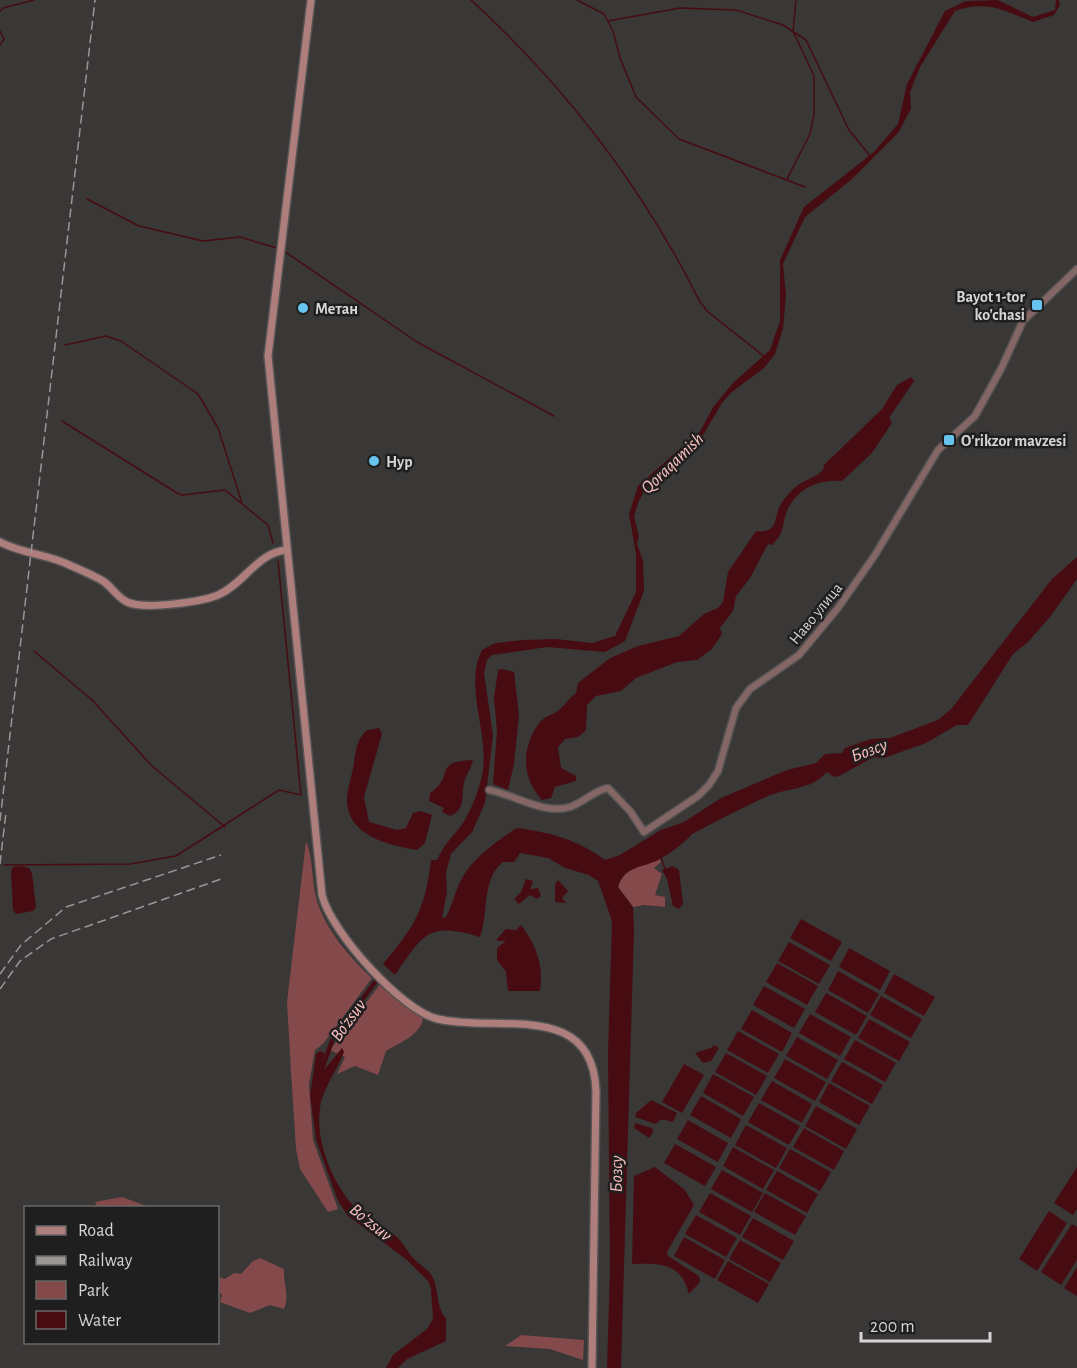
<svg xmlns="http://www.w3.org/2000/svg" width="1077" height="1368" viewBox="0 0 1077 1368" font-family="'Alegreya Sans',sans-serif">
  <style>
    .green { fill: #84494a }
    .water { fill: #470c12 }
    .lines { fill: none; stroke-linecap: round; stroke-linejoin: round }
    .stream { stroke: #470c12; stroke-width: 1.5 }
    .canal { stroke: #470c12; stroke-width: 4.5 }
    .tertiary-casing { stroke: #565353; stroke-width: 9 }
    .secondary-casing { stroke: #565353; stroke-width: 10 }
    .tertiary { stroke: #846665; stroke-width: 6 }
    .secondary { stroke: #ae7e7d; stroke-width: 7 }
    .rail { stroke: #999696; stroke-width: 1.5; stroke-dasharray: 9 4.5; stroke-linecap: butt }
    .poi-dot { fill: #66c4ef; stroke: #201f1f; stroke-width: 2 }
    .labels { text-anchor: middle; stroke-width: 5; stroke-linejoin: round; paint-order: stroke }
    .poi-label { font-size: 16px; font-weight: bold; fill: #d6d4d4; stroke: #201f1f; text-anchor: start }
    .street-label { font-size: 16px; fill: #d6d4d4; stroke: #201f1f }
    .water-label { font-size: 18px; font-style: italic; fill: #fec1c0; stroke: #201f1f }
  </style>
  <rect width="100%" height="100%" fill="#3a3737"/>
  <!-- green -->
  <g class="green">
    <path d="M306,841C314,861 311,881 317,901C326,930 350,958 372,978L323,1044L315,1050L309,1084L313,1140L338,1209L328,1212L300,1169L296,1149L291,1072L287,1002Z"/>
    <path d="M660,859L661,862L654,868L662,874L655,895L665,897V907L644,905L633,907L618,887C624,867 642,865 660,859Z"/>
    <path d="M381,983L423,1018C421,1035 399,1043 386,1051L378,1075L355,1066L337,1074L345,1057L330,1050Z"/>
    <polygon points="122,1197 149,1207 97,1207 95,1202"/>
    <path d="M260,1258L284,1269C283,1284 290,1295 284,1309L270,1305L250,1313L220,1302L222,1295L218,1290V1277L225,1279L234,1273L241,1274L253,1261Z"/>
    <polygon points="521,1335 584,1340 583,1360 550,1349 505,1346"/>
  </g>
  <!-- water -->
  <g class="water">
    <path d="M998,0L1033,17L1055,10L1056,0H1059L1060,5L1054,15L1033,22C1002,10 989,0 955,11L920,67L910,92L911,109L898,133L852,179L805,217L783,264L786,295L783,329L775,354L764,368L732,392L722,403L696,447L644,491L638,503L634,517L639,536L637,544L643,561L644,591L625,641L605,652L547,647L492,655L487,660L484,673L493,735L485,803L472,832L451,854L446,872L447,892L442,918L446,917C453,905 455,890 462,878C473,858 498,840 517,828C549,832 579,840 605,860L620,855L661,830L684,822L721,798L787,770L816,763L825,754L842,753L845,748L871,739L890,738L938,720L952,708L1052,579L1077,557V579L1050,617L1027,643L1013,654L968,725H957L926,743L884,758L874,757L839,776L834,777L827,772C810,791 789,787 768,796C742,808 717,821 692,834C683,844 671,853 658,860C642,868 624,866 618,887L633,907L634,930L621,1368H607L610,1269L608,1052L612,921L598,881L589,875L565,868L548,858L520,853L514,862H503C481,879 489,914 480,937C428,922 424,933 395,975L383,964C415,926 425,910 431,860H437C444,844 451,839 461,826C471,812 481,786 483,769C488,730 464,686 482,650L495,643L523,640L556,639L592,643L615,636L636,592V554L629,514L638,486L701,430L713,407L733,383L770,350L780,321V260L804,207L874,152L898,124L907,84L945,11L966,1Z"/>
    <path d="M911,377L914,381L889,418L892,423L872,453L842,481C819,479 797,488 787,511C781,526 786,531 772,545L768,544L750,578L736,596L733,611L720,628L722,634L712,649L697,660L677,662L636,678L621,691L596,696L587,705L586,730L578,737L565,739L558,747L561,768L576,776V781L555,787L551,798L542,800C521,778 521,746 540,722C545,716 554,715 560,709C566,704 569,698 576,693L578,683L610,658L638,646L679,636L704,614L718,608L723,602L728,572L756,531C780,534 773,516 781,504C784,499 792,489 797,486C805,479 824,476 824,465L882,409L897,385Z"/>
    <polygon points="503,669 514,672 519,715 514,764 508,790 493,784 497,731 494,698 498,670"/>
    <path d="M379,728L382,734L364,797L369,822L397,830L406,828L413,813L421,811L432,815L425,843L417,850C388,845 348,836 347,801C347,790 351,779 353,768C356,753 355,741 367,730Z"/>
    <path d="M473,760C471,769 466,775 464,783C461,796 466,810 450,816L442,812L444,808L429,801L430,793C455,777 432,761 473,760Z"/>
    <polygon points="22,866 29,868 32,873 36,908 33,911 16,914 13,910 11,872 13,867"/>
    <polygon points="673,866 679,870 683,904 679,909 673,906 667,879 662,870"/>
    <polygon points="526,879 533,881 530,889 538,888 541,896 537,899 530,895 519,904 514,899 521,892"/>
    <polygon points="558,880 568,891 562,898 566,903 555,902 555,884"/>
    <polygon points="801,919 842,942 831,961 790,938"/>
    <path d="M521,925C536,944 544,966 540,991H508L506,972L497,960V948L506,941H497V939L506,929L516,930Z"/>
    <polygon points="789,942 830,965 819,984 778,961"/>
    <polygon points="849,948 890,971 880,990 839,967"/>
    <polygon points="777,963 818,986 807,1005 766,982"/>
    <polygon points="838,971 879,994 868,1013 828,990"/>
    <polygon points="894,974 935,997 924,1016 884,993"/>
    <polygon points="764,986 805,1009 794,1028 753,1005"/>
    <polygon points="826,993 867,1016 856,1035 815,1012"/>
    <polygon points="881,996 922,1019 911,1038 870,1015"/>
    <polygon points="752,1010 792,1033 782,1052 741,1029"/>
    <polygon points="810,1014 851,1037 840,1056 799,1033"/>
    <polygon points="869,1019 910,1042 899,1061 858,1038"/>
    <polygon points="738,1031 779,1054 768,1073 727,1050"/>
    <polygon points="797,1037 838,1060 827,1079 786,1056"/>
    <polygon points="855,1040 896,1063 885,1082 844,1059"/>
    <polygon points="714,1045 719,1048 711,1061 703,1063 695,1053 711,1048"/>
    <path d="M342,1048L344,1052C337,1070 326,1084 321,1102C313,1140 333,1186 359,1212C371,1222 387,1227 398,1238C404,1244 408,1253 415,1260C419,1264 424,1267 429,1272C440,1284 435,1308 446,1318V1341L407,1359L398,1368H386L393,1355L427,1329L433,1319L431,1288L428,1281L407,1260L348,1216L338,1201L316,1140L310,1095L316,1054L320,1051L325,1053L320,1068L324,1070Z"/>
    <polygon points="726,1053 767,1076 756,1095 715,1072"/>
    <polygon points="785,1059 826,1082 815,1101 774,1078"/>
    <polygon points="842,1062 883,1085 872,1104 831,1081"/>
    <polygon points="684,1064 704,1075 682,1113 662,1102"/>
    <polygon points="713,1074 754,1097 743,1116 703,1093"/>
    <polygon points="772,1081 812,1104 802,1123 761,1100"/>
    <polygon points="829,1083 870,1106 859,1125 819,1102"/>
    <polygon points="701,1096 741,1119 731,1138 690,1115"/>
    <path d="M651,1100L677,1113L673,1122C665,1121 663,1116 656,1124L635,1117L636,1113Z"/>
    <polygon points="759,1103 800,1126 789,1145 748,1122"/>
    <polygon points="816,1106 857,1129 846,1149 805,1126"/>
    <polygon points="688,1120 728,1143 718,1162 677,1139"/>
    <polygon points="635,1123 652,1128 653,1132 649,1138 634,1128"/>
    <polygon points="746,1125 787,1148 776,1168 735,1145"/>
    <polygon points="804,1128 844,1151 834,1170 793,1147"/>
    <polygon points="675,1144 716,1167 705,1186 664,1163"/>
    <polygon points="733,1147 774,1170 763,1189 723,1166"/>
    <polygon points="790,1149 831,1172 820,1191 779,1168"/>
    <path d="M655,1167L685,1190L694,1205L667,1252L668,1256L699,1276L700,1282L689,1294C681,1262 659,1263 632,1264L634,1176Z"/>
    <polygon points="1077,1167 1077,1209 1073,1215 1054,1203"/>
    <polygon points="722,1170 763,1193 752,1212 711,1189"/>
    <polygon points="777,1171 818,1194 807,1213 766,1190"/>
    <polygon points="710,1193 751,1216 740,1235 699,1212"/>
    <polygon points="765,1193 806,1216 795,1235 754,1212"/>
    <polygon points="1049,1211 1067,1223 1037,1271 1019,1259"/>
    <polygon points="696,1215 737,1238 726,1257 685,1234"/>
    <polygon points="753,1218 794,1241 783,1260 742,1237"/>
    <polygon points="1072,1224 1077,1227 1077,1260 1061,1285 1041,1272"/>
    <polygon points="684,1237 725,1260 715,1279 674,1256"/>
    <polygon points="740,1240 781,1263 770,1282 729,1259"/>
    <polygon points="728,1261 769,1284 758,1303 717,1280"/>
    <polygon points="1077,1267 1077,1296 1064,1288"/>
  </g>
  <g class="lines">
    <!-- stream -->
    <g class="stream">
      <path d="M471,0C565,86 643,188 700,302L708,312L765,357"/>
      <polyline points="577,0 604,14 613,31 620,58 636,97 679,139 805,187"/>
      <polyline points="0,11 3,8 34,0"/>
      <polyline points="608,21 680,8 736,10 783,25 806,40 849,130 870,156"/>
      <polyline points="0,31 4,39 0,45"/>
      <polyline points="787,179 810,134 814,115 814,76 793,31 796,0"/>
      <polyline points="87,199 139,226 203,241 240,237 277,248"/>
      <polyline points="284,251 417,342 554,416"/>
      <polyline points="65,345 106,336 121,341 198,394 218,428 242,503"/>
      <polyline points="62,421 177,493 182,495 225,490 268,525 273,543"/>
      <polyline points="34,651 92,700 152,766 225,827"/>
      <polyline points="661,858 665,869"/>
      <polyline points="4,865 130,864 176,856 279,790 301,795 278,561"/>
    </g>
    <!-- canal -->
    <g class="canal">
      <polyline points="338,1032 376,981"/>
      <polyline points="321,1072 332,1041"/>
    </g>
    <defs>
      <path id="tertiary" d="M489,790C515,795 544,815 570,807C584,802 595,790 608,788L630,811L644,832L698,796L709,785L718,771L736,708L750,689L799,655L838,608L875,555L938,450L975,416L1001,369L1023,321L1077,269"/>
      <g id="secondary">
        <path d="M311,0L268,356L322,895C331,932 402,1011 438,1019C496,1033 593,999 596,1091L592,1368"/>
        <path d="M0,542C21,553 44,554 65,563C78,569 91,574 103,581C112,587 117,597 127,602C144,610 201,602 218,595C244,584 257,553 286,550"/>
      </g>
    </defs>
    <!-- tertiary casing -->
    <use href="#tertiary" class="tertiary-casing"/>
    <!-- secondary casing -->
    <use href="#secondary" class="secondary-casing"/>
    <!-- tertiary -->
    <use href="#tertiary" class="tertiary"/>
    <!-- secondary -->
    <use href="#secondary" class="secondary"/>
    <!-- rail -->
    <g class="rail">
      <polyline points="0,821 95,0"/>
      <polyline points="0,864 6,812"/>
      <polyline points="0,974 21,945 66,907 221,855"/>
      <polyline points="0,989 20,961 51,939 224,878"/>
    </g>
  </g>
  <!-- markers -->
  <g class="poi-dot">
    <rect x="1031" y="299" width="12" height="12" rx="3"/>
    <circle cx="303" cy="308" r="6"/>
    <rect x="943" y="434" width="12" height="12" rx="3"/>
    <circle cx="374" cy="461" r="6"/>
  </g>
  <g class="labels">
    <!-- poi labels -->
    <g class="poi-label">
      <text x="1025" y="302" text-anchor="end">Bayot 1-tor<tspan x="1025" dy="18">ko'chasi</tspan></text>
      <text x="315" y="314">Метан</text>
      <text x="961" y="446">O'rikzor mavzesi</text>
      <text x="386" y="467">Нур</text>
    </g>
    <!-- street labels -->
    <g class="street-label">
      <text transform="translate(815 613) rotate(-51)" y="6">Наво улица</text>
    </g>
    <!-- water labels -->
    <g class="water-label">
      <text transform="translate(672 463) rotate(-44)" y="6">Qoraqamish</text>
      <text transform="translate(869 750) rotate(-20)" y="6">Бозсу</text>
      <text transform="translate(348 1020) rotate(-54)" y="6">Bo'zsuv</text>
      <text transform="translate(616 1174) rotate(-89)" y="6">Бозсу</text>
      <text transform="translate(371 1222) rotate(39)" y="6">Boʻzsuv</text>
    </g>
  </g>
  <!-- legend -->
  <rect x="24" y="1206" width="195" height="138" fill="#201f1f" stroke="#696767" stroke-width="1.5"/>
  <rect x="36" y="1226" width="30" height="9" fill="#ae7e7d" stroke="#696767" stroke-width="1.5"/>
  <text x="78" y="1236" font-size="18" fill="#d6d4d4">Road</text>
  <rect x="36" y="1256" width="30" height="9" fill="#999696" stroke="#696767" stroke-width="1.5"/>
  <text x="78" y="1266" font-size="18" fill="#d6d4d4">Railway</text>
  <rect x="36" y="1281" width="30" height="18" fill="#84494a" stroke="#696767" stroke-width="1.5"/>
  <text x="78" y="1296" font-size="18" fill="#d6d4d4">Park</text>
  <rect x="36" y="1311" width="30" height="18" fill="#470c12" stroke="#696767" stroke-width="1.5"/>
  <text x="78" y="1326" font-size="18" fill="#d6d4d4">Water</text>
  <!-- scale -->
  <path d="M861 1332v9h129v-9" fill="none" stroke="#d6d4d4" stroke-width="3"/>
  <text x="870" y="1332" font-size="18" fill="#d6d4d4" stroke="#201f1f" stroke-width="4.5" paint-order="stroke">200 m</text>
</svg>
